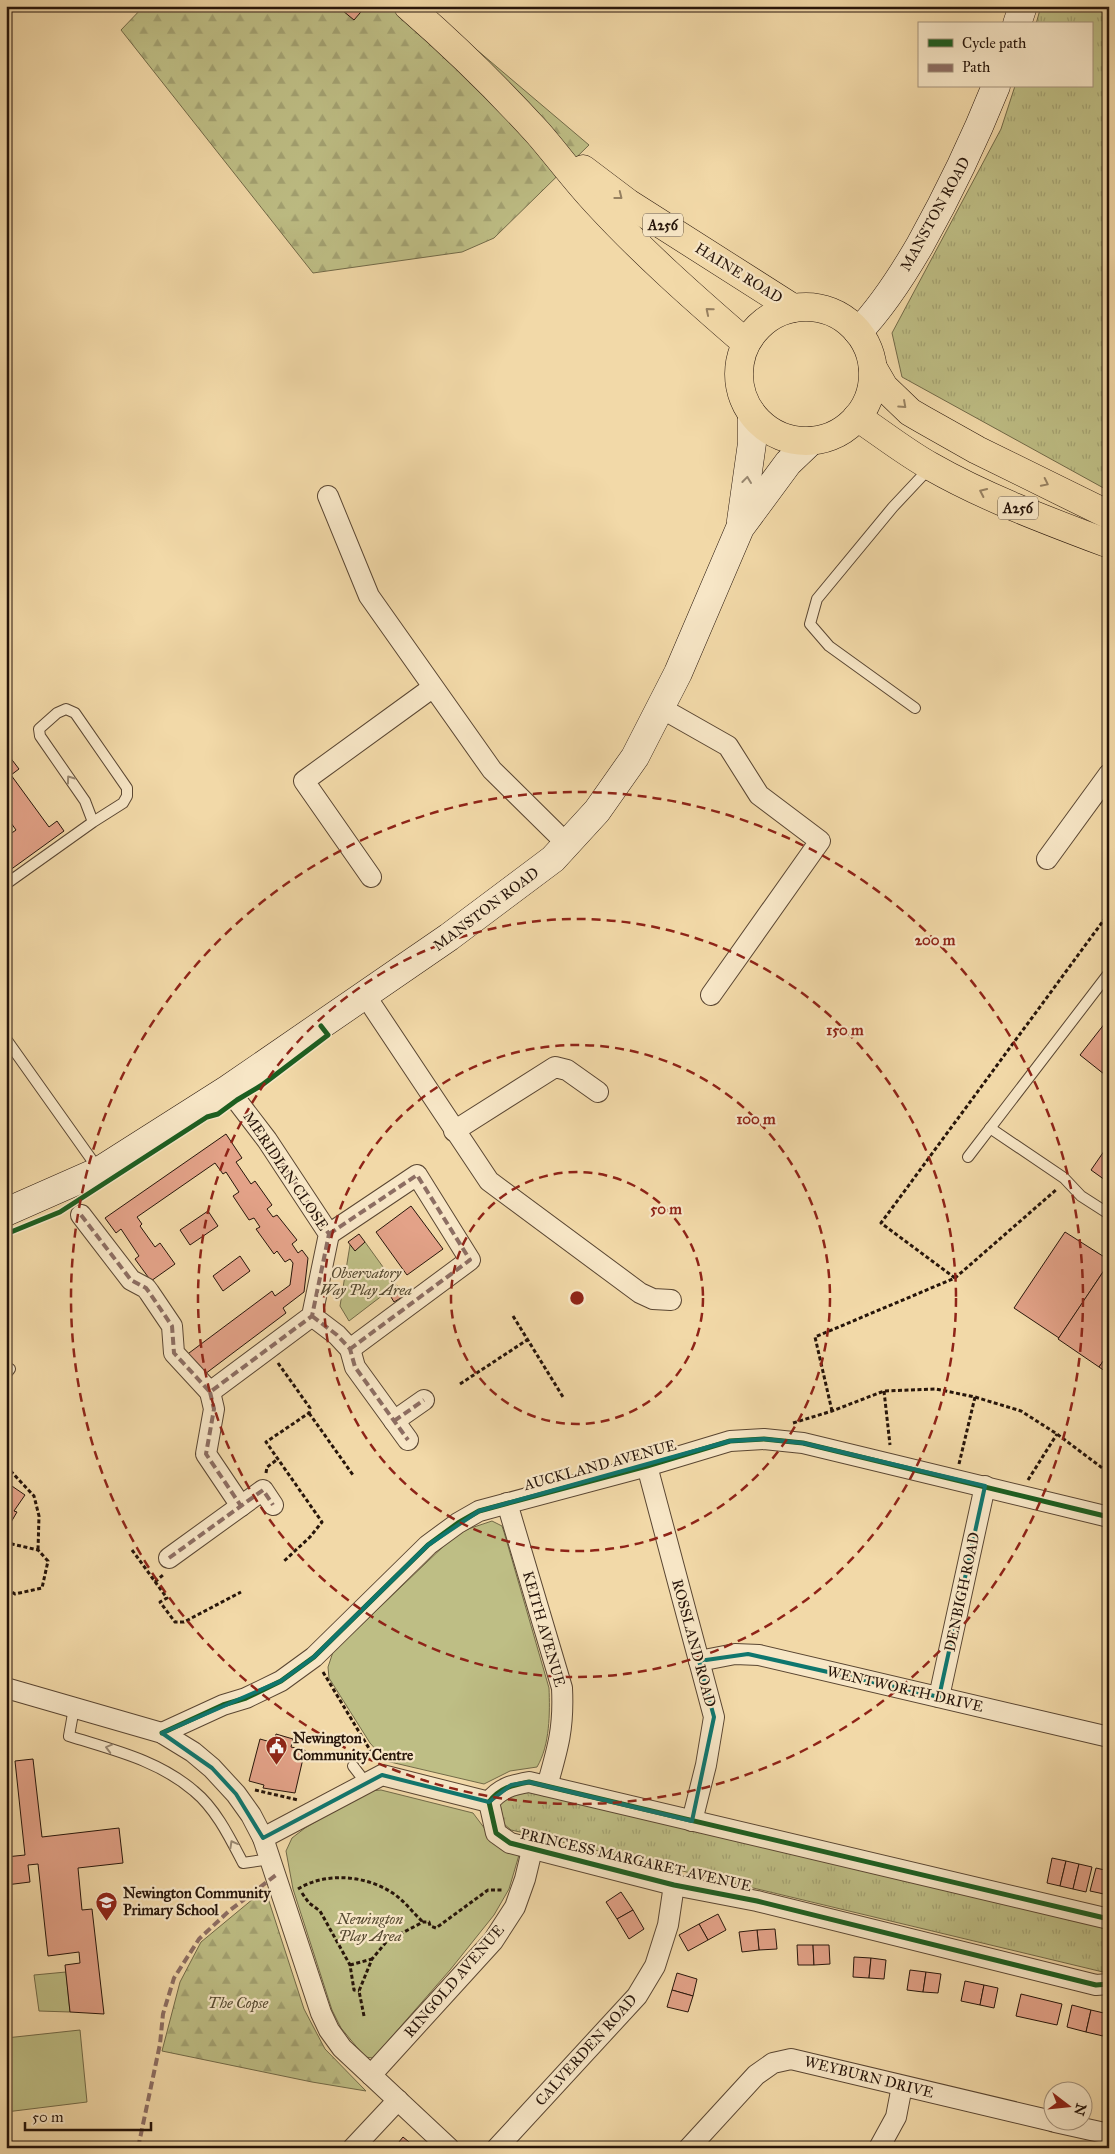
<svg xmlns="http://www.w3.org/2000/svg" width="1115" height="2154" viewBox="0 0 1115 2154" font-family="'IM FELL Great Primer',serif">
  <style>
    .grass { fill: url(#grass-tufts); stroke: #726a48 }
    .forest { fill: url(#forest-firs); stroke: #726a48 }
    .park { fill: #bebe85; stroke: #726a48 }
    .building { fill: #e3a288; stroke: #27150a }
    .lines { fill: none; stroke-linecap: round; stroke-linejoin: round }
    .lane-casing { stroke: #5a4632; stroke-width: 12 }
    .street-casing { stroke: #5a4632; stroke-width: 22 }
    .secondary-casing { stroke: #27150a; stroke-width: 29 }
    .primary-casing { stroke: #27150a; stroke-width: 29 }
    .path { stroke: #27150a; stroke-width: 3; stroke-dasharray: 4 2.5; stroke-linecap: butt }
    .lane { stroke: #f7e6c6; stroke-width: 10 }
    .street { stroke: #f7e6c6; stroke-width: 20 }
    .secondary { stroke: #f7e6c6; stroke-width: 28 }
    .primary { stroke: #f2d9a8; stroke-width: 28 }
    .quiet { stroke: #8d6e63; stroke-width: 4; stroke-dasharray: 8 4; stroke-linecap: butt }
    .cycleway-casing { stroke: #f7e6c6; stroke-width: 8 }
    .cycleway { stroke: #1b5e20; stroke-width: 5 }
    .oneway { stroke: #978161 }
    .oneway2 { stroke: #998871 }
    .marked { fill: none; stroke: #0f766e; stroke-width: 4; stroke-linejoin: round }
    .ring { fill: none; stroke: #8f2418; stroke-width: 2.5; stroke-dasharray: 9 6 }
    .labels { text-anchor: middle; stroke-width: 4.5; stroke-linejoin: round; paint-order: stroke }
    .shield { fill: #f7e6c6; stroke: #655442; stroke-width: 1 }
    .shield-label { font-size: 14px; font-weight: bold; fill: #27150a }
    .street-label { font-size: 15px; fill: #27150a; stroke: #f7e6c6 }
    .park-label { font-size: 15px; font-style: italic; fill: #54482f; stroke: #f7e6c6 }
    .poi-label { font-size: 15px; font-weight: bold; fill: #27150a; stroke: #f7e6c6; text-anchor: start }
    .centre { fill: #8f2418; stroke: #f7e6c6; stroke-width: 2.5 }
    .ring-label { font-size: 15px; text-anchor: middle; font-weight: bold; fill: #8f2418; stroke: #f7e6c6; stroke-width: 4.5; stroke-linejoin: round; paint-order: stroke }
  </style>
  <defs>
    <pattern id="grass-tufts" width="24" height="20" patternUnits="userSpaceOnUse" patternTransform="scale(1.25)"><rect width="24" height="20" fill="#bebe85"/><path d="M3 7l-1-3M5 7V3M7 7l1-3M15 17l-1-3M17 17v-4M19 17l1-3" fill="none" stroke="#a3a272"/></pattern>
    <pattern id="forest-firs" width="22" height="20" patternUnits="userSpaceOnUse" patternTransform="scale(1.25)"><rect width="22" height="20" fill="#bebe85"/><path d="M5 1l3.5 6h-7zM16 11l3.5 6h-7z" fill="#a3a272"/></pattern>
  </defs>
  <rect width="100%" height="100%" fill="#f2d9a8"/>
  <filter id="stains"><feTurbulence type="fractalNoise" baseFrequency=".004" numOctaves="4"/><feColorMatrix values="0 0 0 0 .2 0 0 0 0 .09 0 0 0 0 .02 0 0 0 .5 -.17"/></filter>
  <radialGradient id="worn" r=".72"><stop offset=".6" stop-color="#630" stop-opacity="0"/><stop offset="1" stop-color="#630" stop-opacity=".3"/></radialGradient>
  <!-- grass -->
  <g class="grass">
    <polygon points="1041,6 1109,6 1109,491 902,377 892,333 1001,129 1015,86 1091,86 1091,24 1036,24"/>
    <polygon points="519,1787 1109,1925 1109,1972 1103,1972 520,1832 511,1830 504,1824 500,1804"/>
  </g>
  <!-- forest -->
  <g class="forest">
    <polygon points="144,6 425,6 589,145 494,238 462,252 313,273 121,30"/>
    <polygon points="265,1889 304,2009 325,2049 366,2091 312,2082 162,2051 180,1982 201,1942"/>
  </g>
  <!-- park -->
  <g class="park">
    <polygon points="365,1242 396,1285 349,1321 340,1306 350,1245 355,1250"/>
    <path d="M492,1521L502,1526L504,1532L549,1688C550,1713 550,1745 537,1767L510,1771L484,1784L386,1761L370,1743L329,1678L328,1667L333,1652L449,1541L465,1530Z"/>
    <polygon points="381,1790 473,1813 491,1837 519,1855 509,1889 494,1915 450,1970 373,2058 365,2057 341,2028 332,2010 293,1889 286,1851 292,1838 305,1828 368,1791"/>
    <polygon points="66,1972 70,2012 39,2011 34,1975"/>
    <polygon points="80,2030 87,2102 6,2112 6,2038"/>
  </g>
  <!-- building -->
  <g class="building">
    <polygon points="337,6 366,6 354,20"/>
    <polygon points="6,752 19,769 11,775 49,827 57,821 64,831 6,873 6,837 16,830 6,816"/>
    <polygon points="1109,1018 1109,1078 1080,1055"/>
    <polygon points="226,1134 242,1158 236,1162 251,1184 255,1181 272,1205 267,1209 273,1217 277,1215 297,1240 292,1244 298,1253 302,1250 308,1258 304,1292 283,1308 286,1313 201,1377 185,1356 272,1291 275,1296 290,1285 293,1263 290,1259 285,1262 277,1251 274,1254 256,1229 260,1227 254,1218 249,1220 233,1196 239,1192 226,1172 223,1174 215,1163 137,1217 142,1224 140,1226 155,1247 160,1243 175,1264 151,1281 135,1259 139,1256 121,1229 116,1233 105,1218"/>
    <polygon points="1109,1144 1109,1175 1105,1180 1091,1170"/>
    <polygon points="411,1206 443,1249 407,1275 376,1232"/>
    <polygon points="208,1211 218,1226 190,1245 180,1230"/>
    <polygon points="1065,1232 1109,1260 1109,1263 1059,1338 1014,1308"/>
    <polygon points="359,1234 365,1242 355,1251 348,1242"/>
    <polygon points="240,1256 250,1271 223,1291 213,1276"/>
    <polygon points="1109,1263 1109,1353 1099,1367 1058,1339"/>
    <polygon points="398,1286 404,1296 394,1302 388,1292"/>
    <polygon points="1109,1353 1109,1374 1099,1367"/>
    <polygon points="6,1482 25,1495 14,1511 17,1512 7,1529"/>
    <polygon points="276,1734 293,1739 291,1747 305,1750 295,1793 263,1788 264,1785 249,1781 260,1739 274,1743"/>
    <polygon points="33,1759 42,1837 119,1828 123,1863 78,1868 82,1910 92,1909 104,2014 70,2012 65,1965 80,1963 79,1952 48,1956 38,1864 28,1865 30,1882 6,1885 6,1857 25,1855 15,1761"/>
    <polygon points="1052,1858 1066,1861 1060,1886 1047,1883"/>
    <polygon points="1066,1861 1079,1864 1073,1889 1060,1886"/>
    <polygon points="1079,1864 1092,1867 1086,1892 1073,1889"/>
    <polygon points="1096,1868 1109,1871 1104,1894 1090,1891"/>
    <polygon points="621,1892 633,1910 617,1919 606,1902"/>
    <polygon points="633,1910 644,1929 629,1939 617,1919"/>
    <polygon points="718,1914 726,1930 708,1940 699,1924"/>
    <polygon points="699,1924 708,1940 688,1951 679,1935"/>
    <polygon points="775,1929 777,1949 759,1950 757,1930"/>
    <polygon points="757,1930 759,1950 742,1952 739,1932"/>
    <polygon points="797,1945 813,1945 814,1965 798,1965"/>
    <polygon points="813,1945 829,1945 830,1964 814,1965"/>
    <polygon points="854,1957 871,1958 869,1978 853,1977"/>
    <polygon points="871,1958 886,1960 884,1979 869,1978"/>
    <polygon points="910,1970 926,1972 923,1992 907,1990"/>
    <polygon points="926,1972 941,1974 938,1993 923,1992"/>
    <polygon points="677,1973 697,1979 693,1996 672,1990"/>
    <polygon points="965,1981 984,1985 980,2005 961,2001"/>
    <polygon points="984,1985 998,1988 994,2008 980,2005"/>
    <polygon points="672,1990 693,1996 688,2012 667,2007"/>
    <polygon points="1021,1994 1062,2004 1057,2025 1016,2016"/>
    <polygon points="1072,2005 1091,2010 1086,2032 1067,2027"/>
    <polygon points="1091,2010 1108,2014 1103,2036 1086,2032"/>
    <polygon points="403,2137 414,2146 412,2148 394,2148"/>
  </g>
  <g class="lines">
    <defs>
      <g id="lane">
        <polyline points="915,708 829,646 810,624 817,599 893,507 923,475 929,466"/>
        <polyline points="6,884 93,822 123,803 127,796 127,788 75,713 66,709 57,713 39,729 40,736 85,801 93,822"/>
        <polyline points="6,1039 99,1170"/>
        <polyline points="990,1128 1064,1178 1081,1196 1109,1214"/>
        <polyline points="968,1157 1109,973"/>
        <polyline points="6,1374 10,1369"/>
        <path d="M74,1708L69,1736C113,1750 158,1760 194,1791C216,1809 230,1838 243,1863L270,1859"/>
        <polyline points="353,1766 366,1783"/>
      </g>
      <g id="street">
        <polyline points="328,496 369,596 492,770 567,844"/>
        <polyline points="661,708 728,746 759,795 820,841 711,995"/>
        <polyline points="1047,859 1109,774"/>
        <polyline points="371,877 304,781 432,688"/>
        <polyline points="365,995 489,1181 640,1293 653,1299 671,1300"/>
        <polyline points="454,1131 555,1067 567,1070 598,1092"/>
        <polyline points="81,1215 131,1280 146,1288 149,1292 172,1326 174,1353 210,1392 312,1316 329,1234 267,1140 228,1089"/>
        <polyline points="329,1234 417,1175 470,1260 350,1349"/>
        <polyline points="312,1316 337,1335 350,1349 355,1367 408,1440"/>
        <polyline points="210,1392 214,1409 206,1454 241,1506"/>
        <polyline points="394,1421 424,1400"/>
        <polyline points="647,1466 714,1717 706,1765 692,1821"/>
        <path d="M507,1503L562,1688C564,1728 558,1748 547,1786"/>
        <polyline points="169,1558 263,1490 273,1505"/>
        <polyline points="699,1661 735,1654 759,1655 1109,1737"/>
        <polyline points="6,1688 162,1733 193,1752 212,1768 236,1794 251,1815 263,1838 321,2013 329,2030 342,2048 449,2148"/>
        <polyline points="939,1697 985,1486"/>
        <polyline points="162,1733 223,1705 246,1698 281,1681 314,1657 428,1545 458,1523 479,1511 647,1466 730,1441 764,1439 803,1443 1109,1517"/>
        <polyline points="263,1838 382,1775 489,1802"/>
        <path d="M1109,1919L529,1782C512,1785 500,1788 489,1802L496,1833L510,1843L674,1885L757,1901L1096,1985L1109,1984"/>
        <polyline points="371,2075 493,1941 515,1907 525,1879 532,1850"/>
        <polyline points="1055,2122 1109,2134"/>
        <polyline points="353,2148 398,2100"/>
        <polyline points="497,2148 637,1996 655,1966 668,1925 674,1885"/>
        <polyline points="689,2148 756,2075 773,2063 791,2059 1052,2121"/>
        <polyline points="879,2148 896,2117 902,2086"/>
      </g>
      <g id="secondary">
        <polyline points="1017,24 1023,6"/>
        <path d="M858,332C883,306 902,276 920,245C949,193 974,141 996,86"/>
        <polyline points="741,521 752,443 752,414"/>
        <polyline points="6,1212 99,1171 228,1089 449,937 553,859 597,811 635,757 678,673 740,528 788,463 811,441"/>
      </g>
      <g id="primary">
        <path d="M408,6C454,46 497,88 538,133C558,156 576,181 597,203C643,253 694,298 746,343"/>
        <polyline points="583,169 628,203 793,308"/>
        <circle cx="806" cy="374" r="67"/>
        <polyline points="873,368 884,387 910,412 922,419 977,450 1109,515"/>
        <path d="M857,417C881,433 905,452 930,466C986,498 1048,521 1109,544"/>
      </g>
    </defs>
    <!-- lane casing -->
    <use href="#lane" class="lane-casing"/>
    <!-- street casing -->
    <use href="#street" class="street-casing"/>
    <!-- secondary casing -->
    <use href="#secondary" class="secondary-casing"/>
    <!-- primary casing -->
    <use href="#primary" class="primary-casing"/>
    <!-- path -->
    <g class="path">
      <polyline points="955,1278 881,1223 1109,913"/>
      <polyline points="513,1316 563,1397"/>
      <polyline points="278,1363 310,1408 309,1413 266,1442 322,1522 310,1537 283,1562"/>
      <polyline points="460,1384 527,1340"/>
      <polyline points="884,1391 890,1445"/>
      <polyline points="832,1411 815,1337 955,1278 1057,1189"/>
      <polyline points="309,1413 353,1475"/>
      <polyline points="793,1423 832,1411 884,1391 936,1389 975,1397 1021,1411 1057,1434 1109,1473"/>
      <polyline points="959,1464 975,1397"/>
      <polyline points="6,1466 34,1496 39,1516 38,1550"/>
      <polyline points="266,1473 267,1467 278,1459"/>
      <polyline points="1028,1480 1057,1434"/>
      <polyline points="6,1539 12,1544 38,1550 48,1561 42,1588 15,1594 6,1588"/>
      <polyline points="132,1550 167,1598 160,1602 175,1622 184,1622 241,1592"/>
      <polyline points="155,1582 164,1574"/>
      <polyline points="323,1672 376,1760"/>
      <polyline points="255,1790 298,1800"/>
      <path d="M298,1889C325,1872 364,1875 391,1892C404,1900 412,1912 423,1922"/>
      <polyline points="302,1893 309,1903 320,1911 350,1965 354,1990 359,1991"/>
      <polyline points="350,1965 372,1959"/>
      <polyline points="364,2016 359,1991 372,1959 387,1941 423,1922 429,1922 430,1926 436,1928 488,1890 502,1890"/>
    </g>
    <!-- lane -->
    <use href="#lane" class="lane"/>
    <!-- street -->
    <use href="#street" class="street"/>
    <!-- secondary -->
    <use href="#secondary" class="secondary"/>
    <!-- primary -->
    <use href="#primary" class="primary"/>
    <!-- quiet -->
    <g class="quiet">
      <polyline points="81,1215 131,1280 146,1288 149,1292 172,1326 174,1353 210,1392 312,1316 329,1234 267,1140"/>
      <polyline points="329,1234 417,1175 470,1260 350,1349"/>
      <polyline points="312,1316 337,1335 350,1349 355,1367 408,1440"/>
      <polyline points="210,1392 214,1409 206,1454 241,1506"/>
      <polyline points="394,1421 424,1400"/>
      <polyline points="169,1558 263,1490 273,1505"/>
      <polyline points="138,2148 160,2044 163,2014 174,1978 199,1939 229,1911 276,1875"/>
    </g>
    <defs>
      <g id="cycleway">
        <polyline points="6,1234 60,1212 207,1117 218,1114 237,1100 262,1085 328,1035 321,1026"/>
        <polyline points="162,1733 223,1705 246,1698 281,1681 314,1657 428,1545 458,1523 479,1511 647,1466 730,1441 764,1439 803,1443 1109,1517"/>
        <path d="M1109,1919L529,1782C512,1785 500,1788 489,1802L496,1833L510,1843L674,1885L757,1901L1096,1985L1109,1984"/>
      </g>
    </defs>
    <!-- cycleway casing -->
    <use href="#cycleway" class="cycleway-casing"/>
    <!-- cycleway -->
    <use href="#cycleway" class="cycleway"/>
  </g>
  <!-- one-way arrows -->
  <defs><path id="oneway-chevron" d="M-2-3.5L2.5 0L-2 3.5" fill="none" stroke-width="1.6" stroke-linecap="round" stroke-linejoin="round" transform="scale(1.25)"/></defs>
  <g class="oneway">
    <use href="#oneway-chevron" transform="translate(619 196) rotate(38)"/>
    <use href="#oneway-chevron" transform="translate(709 311) rotate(-140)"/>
    <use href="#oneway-chevron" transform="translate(903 405) rotate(42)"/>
    <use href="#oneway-chevron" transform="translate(1045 483) rotate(26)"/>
    <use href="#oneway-chevron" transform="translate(983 492) rotate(-155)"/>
  </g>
  <g class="oneway2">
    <use href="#oneway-chevron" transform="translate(747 480) rotate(-83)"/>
    <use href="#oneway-chevron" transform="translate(70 779) rotate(-126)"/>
    <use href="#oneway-chevron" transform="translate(109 1748) rotate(-165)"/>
    <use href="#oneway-chevron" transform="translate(233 1844) rotate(-119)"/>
  </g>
  <!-- marked area -->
  <path class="marked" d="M764,1439L803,1443L985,1486L939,1697L748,1654L699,1661L714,1717L692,1821L529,1782L511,1785L489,1802L382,1775L263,1838L236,1794L212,1768L162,1733L281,1681L314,1657L428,1545L479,1511L730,1441Z"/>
  <!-- distance rings -->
  <g class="ring">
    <circle cx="577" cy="1298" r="126"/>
    <circle cx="577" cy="1298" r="253"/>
    <circle cx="577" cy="1298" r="379"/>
    <circle cx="577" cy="1298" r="506"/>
  </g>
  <!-- icons -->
  <defs>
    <symbol id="civic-pin" viewBox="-11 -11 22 30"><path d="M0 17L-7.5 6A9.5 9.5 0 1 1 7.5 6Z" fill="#8f2418" stroke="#f7e6c6"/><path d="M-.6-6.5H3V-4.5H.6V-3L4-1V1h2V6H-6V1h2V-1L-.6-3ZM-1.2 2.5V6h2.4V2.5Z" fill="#fff"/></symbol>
    <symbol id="school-pin" viewBox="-11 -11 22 30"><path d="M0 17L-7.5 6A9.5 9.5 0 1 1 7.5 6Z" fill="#8f2418" stroke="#f7e6c6"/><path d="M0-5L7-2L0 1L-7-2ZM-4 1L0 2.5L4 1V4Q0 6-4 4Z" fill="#fff"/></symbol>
  </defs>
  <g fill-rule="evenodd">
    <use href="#civic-pin" x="264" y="1734" width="25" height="34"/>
    <use href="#school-pin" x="94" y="1890" width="25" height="34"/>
  </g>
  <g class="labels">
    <!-- shield labels -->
    <g class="shield">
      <rect x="643" y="213.5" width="40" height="23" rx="4"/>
      <rect x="998" y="496.5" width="40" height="23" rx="4"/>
    </g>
    <g class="shield-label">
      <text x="663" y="230">A256</text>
      <text x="1018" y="513">A256</text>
    </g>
    <!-- street labels -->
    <g class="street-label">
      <text transform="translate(935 214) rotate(-61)" y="5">MANSTON ROAD</text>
      <text transform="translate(739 273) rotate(32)" y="5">HAINE ROAD</text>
      <text transform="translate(486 909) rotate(-37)" y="5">MANSTON ROAD</text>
      <text transform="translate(286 1171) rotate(56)" y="5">MERIDIAN CLOSE</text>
      <text transform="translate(600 1465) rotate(-15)" y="5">AUCKLAND AVENUE</text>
      <text transform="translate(962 1592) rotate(-78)" y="5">DENBIGH ROAD</text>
      <text transform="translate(544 1629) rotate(74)" y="5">KEITH AVENUE</text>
      <text transform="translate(694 1643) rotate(75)" y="5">ROSSLAND ROAD</text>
      <text transform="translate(905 1689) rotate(13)" y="5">WENTWORTH DRIVE</text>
      <text transform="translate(636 1860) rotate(13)" y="5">PRINCESS MARGARET AVENUE</text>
      <text transform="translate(454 1981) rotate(-49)" y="5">RINGOLD AVENUE</text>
      <text transform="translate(586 2050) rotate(-48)" y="5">CALVERDEN ROAD</text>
      <text transform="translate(869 2077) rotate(14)" y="5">WEYBURN DRIVE</text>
    </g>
    <!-- park labels -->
    <g class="park-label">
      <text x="366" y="1278">Observatory<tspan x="366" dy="17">Way Play Area</tspan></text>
      <text x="370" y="1924">Newington<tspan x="370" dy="17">Play Area</tspan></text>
      <text x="238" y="2008">The Copse</text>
    </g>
    <!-- poi labels -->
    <g class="poi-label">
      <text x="293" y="1743">Newington<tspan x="293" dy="17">Community Centre</tspan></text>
      <text x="123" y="1898">Newington Community<tspan x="123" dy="17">Primary School</tspan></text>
    </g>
  </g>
  <circle cx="577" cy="1298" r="8" class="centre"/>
  <g class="ring-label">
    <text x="935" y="945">200 m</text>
    <text x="845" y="1035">150 m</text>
    <text x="756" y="1124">100 m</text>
    <text x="666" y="1214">50 m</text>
  </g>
  <!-- margin -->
  <rect width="1115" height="2154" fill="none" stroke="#f2d9a8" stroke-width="25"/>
  <rect x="8" y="8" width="1100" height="2139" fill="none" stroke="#27150a" stroke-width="2.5"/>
  <rect x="12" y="12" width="1090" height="2129" fill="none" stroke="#27150a"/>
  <!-- legend -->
  <rect x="918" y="22" width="175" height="65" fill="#f7e6c6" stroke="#a4927b"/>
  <rect x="928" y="39" width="25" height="8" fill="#1b5e20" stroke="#a4927b"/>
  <text x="962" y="48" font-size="15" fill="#27150a">Cycle path</text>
  <rect x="928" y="64" width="25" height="8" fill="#8d6e63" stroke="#a4927b"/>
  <text x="962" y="72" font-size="15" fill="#27150a">Path</text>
  <!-- north arrow -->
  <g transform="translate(1068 2106) rotate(106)"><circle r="24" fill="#f7e6c6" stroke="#a4927b"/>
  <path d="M0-4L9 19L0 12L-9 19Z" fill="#8f2418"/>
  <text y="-8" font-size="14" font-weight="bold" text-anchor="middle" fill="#27150a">N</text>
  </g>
  <!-- scale -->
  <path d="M25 2122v8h126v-8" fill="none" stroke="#27150a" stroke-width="2.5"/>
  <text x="32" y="2122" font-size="15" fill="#27150a" stroke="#f7e6c6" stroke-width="4" paint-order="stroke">50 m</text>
  <rect width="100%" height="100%" filter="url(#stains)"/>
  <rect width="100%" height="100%" fill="url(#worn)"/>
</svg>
